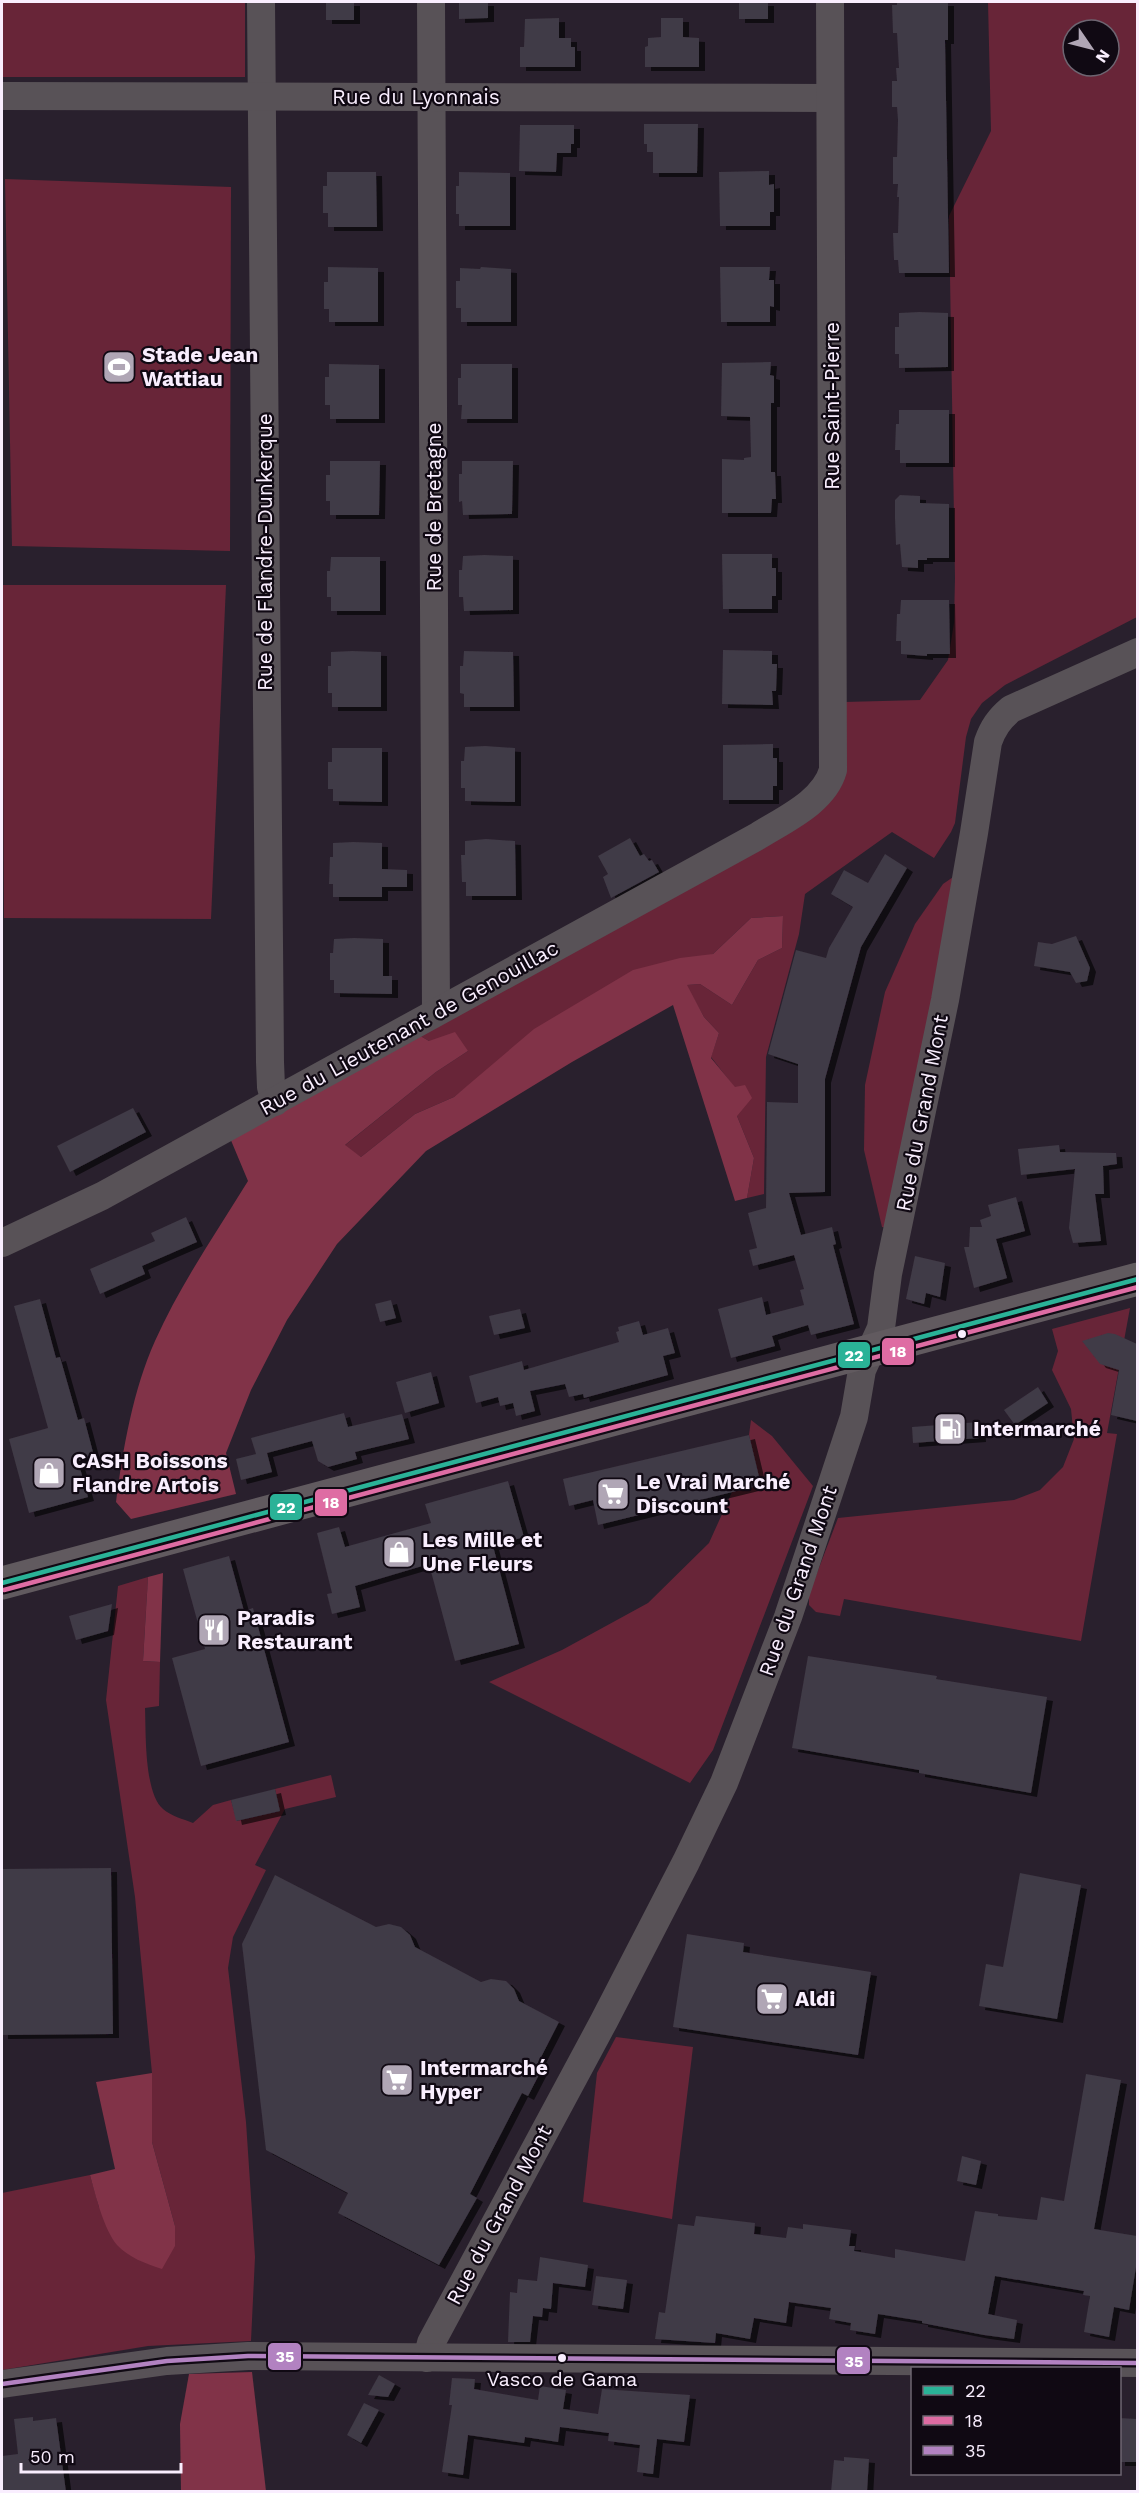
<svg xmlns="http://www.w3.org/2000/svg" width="1139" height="2493" viewBox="0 0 1139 2493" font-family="'Work Sans',sans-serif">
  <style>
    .green { fill: #682538; fill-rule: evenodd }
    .forest { fill: #813348 }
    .building { fill: #403a46; filter: url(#shadow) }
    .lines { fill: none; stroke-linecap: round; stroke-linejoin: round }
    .minor { stroke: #585257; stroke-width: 28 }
    .major { stroke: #615a5f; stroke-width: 33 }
    .bus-1-casing { stroke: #100913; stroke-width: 9 }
    .bus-2-casing { stroke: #100913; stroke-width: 9 }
    .bus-3-casing { stroke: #100913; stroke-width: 9 }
    .bus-1 { stroke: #2ab297; stroke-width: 4.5 }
    .bus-2 { stroke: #de6ca3; stroke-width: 4.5 }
    .bus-3 { stroke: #b282c1; stroke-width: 4.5 }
    .bus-dot { fill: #f9eefe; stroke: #100913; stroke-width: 2 }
    .labels { text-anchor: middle; stroke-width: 4.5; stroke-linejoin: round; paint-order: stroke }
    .bus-label { font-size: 20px; fill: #f9eefe; stroke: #100913 }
    .street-label { font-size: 21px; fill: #f9eefe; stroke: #100913 }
    .poi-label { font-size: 21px; font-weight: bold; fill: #f9eefe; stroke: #100913; text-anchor: start }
    .line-badge { stroke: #100913; stroke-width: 2 }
    .badge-label { font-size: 16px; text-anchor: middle; font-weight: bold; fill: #fff }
  </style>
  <defs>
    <filter id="shadow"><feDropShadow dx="6" dy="4" stdDeviation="0" flood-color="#0009"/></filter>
  </defs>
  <rect width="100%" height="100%" fill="#29202d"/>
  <!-- green -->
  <g class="green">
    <rect x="2" y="2" width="243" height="75"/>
    <path d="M988,2H1137V617L1005,685L982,703L971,719L966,737L955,823L951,832L934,858L892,832L805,894L799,934L766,1057L764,1194L747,1198L754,1158L737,1116L735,1088L711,1057L719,1033L704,1017L686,985L700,984L732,1005L758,960L782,948L783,916L751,918L713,954L492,1067L454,1097L415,1114L361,1157L344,1146L436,1072L468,1051L429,1041L417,1034L824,803L844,702L920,700L948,660L954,623L955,578L949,216L991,131ZM1073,30H1109V66H1073Z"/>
    <polygon points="5,179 231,187 230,551 12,546"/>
    <polygon points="2,585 226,585 211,919 4,918"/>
    <polygon points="959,873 894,1229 882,1227 864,1150 865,1085 885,992 915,924 943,884"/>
    <polygon points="1130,1308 1107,1433 1117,1434 1081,1641 844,1599 840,1616 816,1612 809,1605 809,1594 838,1518 1014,1500 1040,1490 1063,1467 1074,1439 1071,1409 1052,1370 1058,1351 1052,1329"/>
    <polygon points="751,1420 772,1436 813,1486 713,1750 690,1783 489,1682 562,1650 648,1603 709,1543 732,1492 761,1485 749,1435"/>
    <path d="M148,1577L143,1661L160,1662L159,1706L145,1708C146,1732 144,1793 163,1809C171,1816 183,1819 193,1823L213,1805L231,1800L237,1821L280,1811L275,1789L331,1775L336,1797L285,1809L255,1865L266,1870L233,1937L228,1968L246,2122L255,2257L251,2341L148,2346L2,2370V2193L90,2175L99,2207L175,2226L152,2142V2073L135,1897L106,1700L118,1586Z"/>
    <polygon points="616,2037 693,2047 672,2219 583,2202 597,2073"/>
  </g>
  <!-- forest -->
  <g class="forest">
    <path d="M783,916L782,948L758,960L732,1005L700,984L687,985L704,1017L719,1033L711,1058L735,1087L745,1085L752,1098L737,1116L754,1158L747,1198L735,1201L673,1005L572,1062L426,1151L337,1244L287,1320L251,1390L226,1453L236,1494L131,1519L116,1502C123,1448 133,1390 155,1341C180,1285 216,1233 248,1181L230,1138L417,1034L429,1041L455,1032L468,1051L436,1072L345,1145L361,1157L415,1114L454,1097L534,1029L633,970L680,958L713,954L751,918Z"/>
    <polygon points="163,1573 160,1662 143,1661 148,1577"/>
    <path d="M152,2073V2142L175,2226V2246L162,2269C146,2264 128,2257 117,2245C104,2230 95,2194 90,2175L115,2169L96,2082Z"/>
    <polygon points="252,2372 266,2491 181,2492 180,2424 189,2374"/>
  </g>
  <!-- building -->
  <g class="building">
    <rect x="326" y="2" width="28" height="18"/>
    <polygon points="459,2 488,2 488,18 459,19"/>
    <rect x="739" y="2" width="29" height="17"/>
    <polygon points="897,2 948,2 948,40 945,40 949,273 899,273 898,260 894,260 893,233 898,233 899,197 897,197 898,184 893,184 893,157 897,157 898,120 897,107 892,107 892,81 897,81 896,68 899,68 897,33 893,33 892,5 897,5"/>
    <polygon points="559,18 559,38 571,38 571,47 575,47 575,67 520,67 520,47 524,47 525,19"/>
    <polygon points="661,18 683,18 683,37 699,38 699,67 645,67 645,47 648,46 648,38 661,37"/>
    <polygon points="644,124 698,124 697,173 653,173 653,152 647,152 647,144 644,144"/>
    <polygon points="520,125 574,125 574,144 571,144 571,153 557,153 556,172 519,171"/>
    <polygon points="769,171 769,185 774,184 774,212 770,212 770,226 720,226 719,172"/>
    <polygon points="327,172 376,172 377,227 328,227 328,213 323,213 323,186 327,186"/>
    <polygon points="459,172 510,173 510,226 459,226 459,214 456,214 456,186 459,186"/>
    <polygon points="328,267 378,268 378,322 329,322 329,309 324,309 324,282 328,282"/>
    <polygon points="481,267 511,269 511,322 461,322 461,308 456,308 456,281 460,281 460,268 480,269"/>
    <polygon points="720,267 770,267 769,280 774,280 774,307 770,306 770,322 721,322"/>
    <polygon points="919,312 948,313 948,367 899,368 899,354 895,354 895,327 899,327 899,313"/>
    <polygon points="771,362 770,375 774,376 774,403 771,403 771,472 775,472 776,499 772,499 771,513 722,513 722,459 744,460 744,458 751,457 750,417 721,416 722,363"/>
    <polygon points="329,364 379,365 379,419 330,419 330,405 325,405 325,377 329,377"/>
    <polygon points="461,364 512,364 512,419 461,419 462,405 458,405 458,378 461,378"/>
    <polygon points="899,410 949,410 949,463 900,463 900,450 895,450 896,424 899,424"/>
    <polygon points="330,461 380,461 379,515 330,515 330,501 326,501 326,475 330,475"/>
    <polygon points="462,461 513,461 512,514 463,515 462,501 459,502 459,474 462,474"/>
    <polygon points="900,495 920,496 920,503 949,504 949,558 927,558 927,560 918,560 918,568 902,567 900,544 896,545 895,518 895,500"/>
    <polygon points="722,554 772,554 772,568 776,568 776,596 772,596 772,609 723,609"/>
    <polygon points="484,555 513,556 513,610 464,611 463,597 459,597 459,570 462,570 463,556"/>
    <polygon points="331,557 380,557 380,611 331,611 331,597 327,597 327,571 330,571"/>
    <polygon points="901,600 949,600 950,654 927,654 927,656 901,654 901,641 896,641 897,614 900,614"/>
    <polygon points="723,650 772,651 772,664 777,664 776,691 772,691 773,705 722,704"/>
    <polygon points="352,651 381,652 381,707 332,707 332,693 328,693 328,666 331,666 331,652"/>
    <polygon points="464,651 513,652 514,707 464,707 464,694 460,693 460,666 463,666"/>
    <polygon points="773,744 773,758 777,758 777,786 773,786 773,800 723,800 723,745"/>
    <polygon points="485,746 515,748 515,802 465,801 465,788 461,788 461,761 464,761 465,747"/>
    <polygon points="332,748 382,748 382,802 333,801 333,789 328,789 328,762 332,762"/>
    <polygon points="630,838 640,856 644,854 649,861 652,860 659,872 611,898 603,877 608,874 598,856"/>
    <polygon points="486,839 515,841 516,896 466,896 466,882 462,882 461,855 465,855 465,841"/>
    <polygon points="353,842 382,843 382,869 407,870 407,887 382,887 382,897 333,897 333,884 329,884 330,857 333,857 333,843"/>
    <polygon points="885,854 907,868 861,947 825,1079 825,1192 789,1193 801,1235 832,1227 836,1244 833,1245 854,1324 811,1335 808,1325 772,1336 775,1346 731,1358 718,1309 762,1297 766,1315 804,1305 800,1290 804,1289 794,1255 753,1266 749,1250 757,1248 748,1213 766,1208 767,1102 798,1103 798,1064 768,1054 796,950 826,958 829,948 853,907 831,894 844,870 868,883"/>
    <polygon points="1076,936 1090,968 1087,981 1076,983 1070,972 1034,966 1038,942 1052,944"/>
    <polygon points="354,938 383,939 383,976 392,976 392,994 334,993 334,980 330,980 330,953 333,953 334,939"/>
    <polygon points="133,1108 146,1132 70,1172 57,1146"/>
    <polygon points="1059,1145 1060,1152 1116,1153 1117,1164 1103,1166 1104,1194 1095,1194 1101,1241 1073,1243 1069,1228 1075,1169 1021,1175 1018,1149"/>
    <polygon points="1016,1197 1025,1231 996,1239 1007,1278 974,1288 964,1247 969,1247 970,1227 982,1227 980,1220 991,1216 988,1205"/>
    <polygon points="186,1217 197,1242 142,1266 145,1274 100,1294 90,1269 155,1241 151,1233"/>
    <polygon points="915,1256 945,1263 940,1297 926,1293 924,1304 906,1299"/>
    <polygon points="40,1299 56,1358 60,1357 78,1420 84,1418 94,1456 78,1461 88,1497 29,1513 9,1439 48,1428 14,1306"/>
    <polygon points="391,1300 396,1318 380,1322 375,1304"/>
    <polygon points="520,1309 525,1328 494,1335 489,1316"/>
    <polygon points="639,1321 643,1335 668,1328 675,1353 663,1356 668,1375 584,1398 583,1394 569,1397 565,1384 530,1391 535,1411 516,1416 513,1403 500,1406 498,1397 476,1403 469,1376 522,1361 524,1370 619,1342 616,1332 619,1331 618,1327"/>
    <polygon points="1108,1333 1115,1334 1137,1344 1137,1421 1111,1415 1119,1370 1100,1364 1082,1341"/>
    <polygon points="431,1372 439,1403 405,1413 396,1382"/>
    <polygon points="1038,1387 1048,1403 1015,1425 1004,1410"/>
    <polygon points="344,1413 348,1427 402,1414 409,1439 355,1452 357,1459 328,1467 318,1461 312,1441 267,1453 272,1472 241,1480 236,1459 256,1454 251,1438"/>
    <polygon points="979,1422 980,1438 913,1443 912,1427"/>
    <polygon points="749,1435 761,1485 598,1525 593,1500 569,1506 563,1479"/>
    <polygon points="508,1481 524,1537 493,1546 519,1644 455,1661 429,1564 355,1586 360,1607 332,1614 327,1594 332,1593 317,1533 339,1527 345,1547 431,1523 425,1504"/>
    <polygon points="229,1556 244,1611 253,1608 289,1742 201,1766 172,1658 205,1649 183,1569"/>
    <polygon points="112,1604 108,1631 76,1640 69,1616"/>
    <polygon points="808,1656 937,1676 936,1679 1047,1697 1031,1793 919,1773 919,1770 792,1748"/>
    <polygon points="275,1789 280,1811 236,1821 231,1800"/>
    <polygon points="111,1868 113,2034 2,2035 2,1869"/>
    <polygon points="1020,1873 1081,1885 1057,2019 979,2006 986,1964 1003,1967"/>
    <polygon points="275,1875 376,1927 389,1924 401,1927 410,1935 415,1947 481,1982 491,1979 506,1981 514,1989 519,2001 559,2022 537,2065 543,2067 528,2096 522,2093 470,2194 477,2198 439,2265 338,2213 348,2193 266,2150 242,1944"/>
    <polygon points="687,1934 744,1943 743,1952 871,1972 858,2055 673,2027"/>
    <polygon points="1086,2074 1121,2080 1094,2229 1137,2236 1137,2261 1129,2310 1114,2307 1109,2337 1084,2332 1090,2296 1083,2295 1084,2291 995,2276 988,2314 1017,2320 1014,2339 984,2335 922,2323 922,2321 878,2314 875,2334 850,2330 851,2323 829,2319 831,2308 789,2302 786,2323 754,2318 750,2339 716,2333 715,2343 655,2339 659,2312 665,2313 678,2224 694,2226 696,2216 755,2223 754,2234 786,2238 788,2227 803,2229 803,2224 851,2230 849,2246 855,2246 854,2251 895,2258 895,2249 965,2261 975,2211 998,2214 998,2216 1037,2220 1041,2197 1064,2201"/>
    <polygon points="962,2156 981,2161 976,2185 957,2181"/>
    <polygon points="540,2257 588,2265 585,2287 553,2283 551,2309 543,2308 542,2317 533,2316 530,2342 508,2342 510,2292 517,2293 518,2279 537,2281"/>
    <polygon points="596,2276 627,2280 623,2309 592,2305"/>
    <polygon points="379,2375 395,2384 388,2397 368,2395"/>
    <polygon points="452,2378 475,2379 474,2389 538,2400 540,2386 566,2390 563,2409 598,2414 602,2389 690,2395 684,2442 657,2439 653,2474 637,2472 640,2445 608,2441 609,2433 560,2427 558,2442 525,2437 524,2443 468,2435 463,2475 442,2472 452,2405 449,2405"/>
    <polygon points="364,2403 379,2410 361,2443 347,2435"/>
    <polygon points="33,2417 33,2421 56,2418 66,2492 2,2492 2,2456 18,2454 14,2419"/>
    <polygon points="1119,2418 1137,2419 1137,2462 1119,2462"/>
    <polygon points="844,2457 869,2459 867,2492 831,2492 834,2460 844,2461"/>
  </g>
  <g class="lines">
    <!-- minor -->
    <g class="minor">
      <polyline points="261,2 270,1062 271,1087 275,1102"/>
      <polyline points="431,2 436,1012"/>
      <polyline points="2,96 830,98"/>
      <path d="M2,1243L102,1196L758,836C785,819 824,802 833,770L830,2"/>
      <path d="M427,2358L431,2343L604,2021L686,1862L724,1783L788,1617L854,1417L862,1370L881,1328L888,1274L945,1000L974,833L988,742C993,728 999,719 1011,709L1138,652"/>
      <polyline points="2,2384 167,2361 248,2356 1138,2363"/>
    </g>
    <!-- major -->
    <polyline class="major" points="2,1583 1138,1279"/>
    <defs>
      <polyline id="bus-1" points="2,1583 1138,1279"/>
      <polyline id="bus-2" points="4,1590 1138,1287"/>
      <polyline id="bus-3" points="2,2384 167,2361 248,2356 1138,2363"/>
    </defs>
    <!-- bus-1 casing -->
    <use href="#bus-1" class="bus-1-casing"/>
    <!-- bus-2 casing -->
    <use href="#bus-2" class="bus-2-casing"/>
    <!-- bus-3 casing -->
    <use href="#bus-3" class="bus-3-casing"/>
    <!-- bus-1 -->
    <use href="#bus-1" class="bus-1"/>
    <!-- bus-2 -->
    <use href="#bus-2" class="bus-2"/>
    <!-- bus-3 -->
    <use href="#bus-3" class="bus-3"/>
  </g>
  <!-- icons -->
  <defs>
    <symbol id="stadium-square" viewBox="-11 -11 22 22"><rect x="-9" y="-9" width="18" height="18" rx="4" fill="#b0a6b5" stroke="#100913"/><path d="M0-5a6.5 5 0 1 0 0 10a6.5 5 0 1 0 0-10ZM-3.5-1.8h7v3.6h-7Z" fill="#fff"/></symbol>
    <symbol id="fuel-square" viewBox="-11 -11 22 22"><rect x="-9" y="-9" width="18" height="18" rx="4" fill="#b0a6b5" stroke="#100913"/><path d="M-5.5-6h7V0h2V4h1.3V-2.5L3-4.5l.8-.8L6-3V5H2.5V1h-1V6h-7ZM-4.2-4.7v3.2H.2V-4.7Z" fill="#fff"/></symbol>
    <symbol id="shop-square" viewBox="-11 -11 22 22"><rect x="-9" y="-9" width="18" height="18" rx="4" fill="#b0a6b5" stroke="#100913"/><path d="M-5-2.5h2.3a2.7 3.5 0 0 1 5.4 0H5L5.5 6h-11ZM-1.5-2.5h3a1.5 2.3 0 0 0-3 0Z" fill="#fff"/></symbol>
    <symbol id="supermarket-square" viewBox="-11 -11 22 22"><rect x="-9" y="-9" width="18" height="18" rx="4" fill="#b0a6b5" stroke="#100913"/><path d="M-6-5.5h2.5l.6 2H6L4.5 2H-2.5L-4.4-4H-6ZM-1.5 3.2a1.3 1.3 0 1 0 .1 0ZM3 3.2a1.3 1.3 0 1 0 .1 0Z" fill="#fff"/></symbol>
    <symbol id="restaurant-square" viewBox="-11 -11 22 22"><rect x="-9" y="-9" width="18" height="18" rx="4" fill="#b0a6b5" stroke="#100913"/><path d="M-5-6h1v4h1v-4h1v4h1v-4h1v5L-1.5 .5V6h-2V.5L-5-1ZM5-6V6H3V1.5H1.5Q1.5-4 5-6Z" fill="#fff"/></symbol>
  </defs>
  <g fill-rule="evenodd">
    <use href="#stadium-square" x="100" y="348" width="38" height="38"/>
    <use href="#fuel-square" x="931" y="1410" width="38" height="38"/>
    <use href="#shop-square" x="30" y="1454" width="38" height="38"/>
    <use href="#supermarket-square" x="594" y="1475" width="38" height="38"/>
    <use href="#shop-square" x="380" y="1533" width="38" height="38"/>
    <use href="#restaurant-square" x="195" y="1611" width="38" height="38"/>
    <use href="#supermarket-square" x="753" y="1980" width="38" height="38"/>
    <use href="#supermarket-square" x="378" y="2061" width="38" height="38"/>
  </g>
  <!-- markers -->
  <g class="bus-dot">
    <circle cx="962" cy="1334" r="5"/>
    <circle cx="562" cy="2358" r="5"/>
  </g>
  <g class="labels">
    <!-- bus labels -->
    <g class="bus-label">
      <text x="562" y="2386">Vasco de Gama</text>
    </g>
    <!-- street labels -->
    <g class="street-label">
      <text x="416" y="104">Rue du Lyonnais</text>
      <text transform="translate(832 406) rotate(-90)" y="7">Rue Saint-Pierre</text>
      <text transform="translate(434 507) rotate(-90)" y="7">Rue de Bretagne</text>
      <text transform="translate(265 552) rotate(-90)" y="7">Rue de Flandre-Dunkerque</text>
      <text transform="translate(409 1028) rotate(-29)" y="7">Rue du Lieutenant de Genouillac</text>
      <text transform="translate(922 1113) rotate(-79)" y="7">Rue du Grand Mont</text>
      <text transform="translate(798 1581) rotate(-71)" y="7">Rue du Grand Mont</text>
      <text transform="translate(499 2215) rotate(-62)" y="7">Rue du Grand Mont</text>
    </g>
    <!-- poi labels -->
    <g class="poi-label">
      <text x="142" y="362">Stade Jean<tspan x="142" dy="24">Wattiau</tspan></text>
      <text x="973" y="1436">Intermarché</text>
      <text x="72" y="1468">CASH Boissons<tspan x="72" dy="24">Flandre Artois</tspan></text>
      <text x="636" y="1489">Le Vrai Marché<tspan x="636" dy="24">Discount</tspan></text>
      <text x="422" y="1547">Les Mille et<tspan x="422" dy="24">Une Fleurs</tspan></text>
      <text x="237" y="1625">Paradis<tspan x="237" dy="24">Restaurant</tspan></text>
      <text x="795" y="2006">Aldi</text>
      <text x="420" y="2075">Intermarché<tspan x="420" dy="24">Hyper</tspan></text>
    </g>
  </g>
  <g class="line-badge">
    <rect x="881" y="1337" width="34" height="29" rx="6" fill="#de6ca3"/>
    <rect x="837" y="1341" width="34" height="28" rx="6" fill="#2ab297"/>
    <rect x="314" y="1488" width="34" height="29" rx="6" fill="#de6ca3"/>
    <rect x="269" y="1493" width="34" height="28" rx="6" fill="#2ab297"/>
    <rect x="267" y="2342" width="35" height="29" rx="6" fill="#b282c1"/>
    <rect x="836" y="2346" width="35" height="29" rx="6" fill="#b282c1"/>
  </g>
  <g class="badge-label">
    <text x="898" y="1357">18</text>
    <text x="854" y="1361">22</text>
    <text x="331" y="1508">18</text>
    <text x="286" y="1513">22</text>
    <text x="285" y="2362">35</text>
    <text x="854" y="2367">35</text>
  </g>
  <!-- border -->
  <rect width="1139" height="2493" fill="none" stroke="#f9eefe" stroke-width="6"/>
  <!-- legend -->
  <rect x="911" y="2367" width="210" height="108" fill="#100913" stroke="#6d6571" stroke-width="1.5"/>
  <rect x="923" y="2386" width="30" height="9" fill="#2ab297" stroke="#6d6571" stroke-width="1.5"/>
  <text x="965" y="2397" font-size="18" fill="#f9eefe">22</text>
  <rect x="923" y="2416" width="30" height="9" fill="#de6ca3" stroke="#6d6571" stroke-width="1.5"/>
  <text x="965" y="2427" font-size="18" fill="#f9eefe">18</text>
  <rect x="923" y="2446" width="30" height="9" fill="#b282c1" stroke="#6d6571" stroke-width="1.5"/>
  <text x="965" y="2457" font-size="18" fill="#f9eefe">35</text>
  <!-- north arrow -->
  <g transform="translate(1091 48) rotate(125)"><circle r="28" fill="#100913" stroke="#6d6571" stroke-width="1.5"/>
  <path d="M0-4.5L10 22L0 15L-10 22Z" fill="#b0a6b5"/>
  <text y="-9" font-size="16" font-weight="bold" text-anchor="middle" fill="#f9eefe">N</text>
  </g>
  <!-- scale -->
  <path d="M21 2463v9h160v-9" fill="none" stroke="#f9eefe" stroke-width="3"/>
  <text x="30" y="2463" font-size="18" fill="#f9eefe" stroke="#100913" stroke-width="4.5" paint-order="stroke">50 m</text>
</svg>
